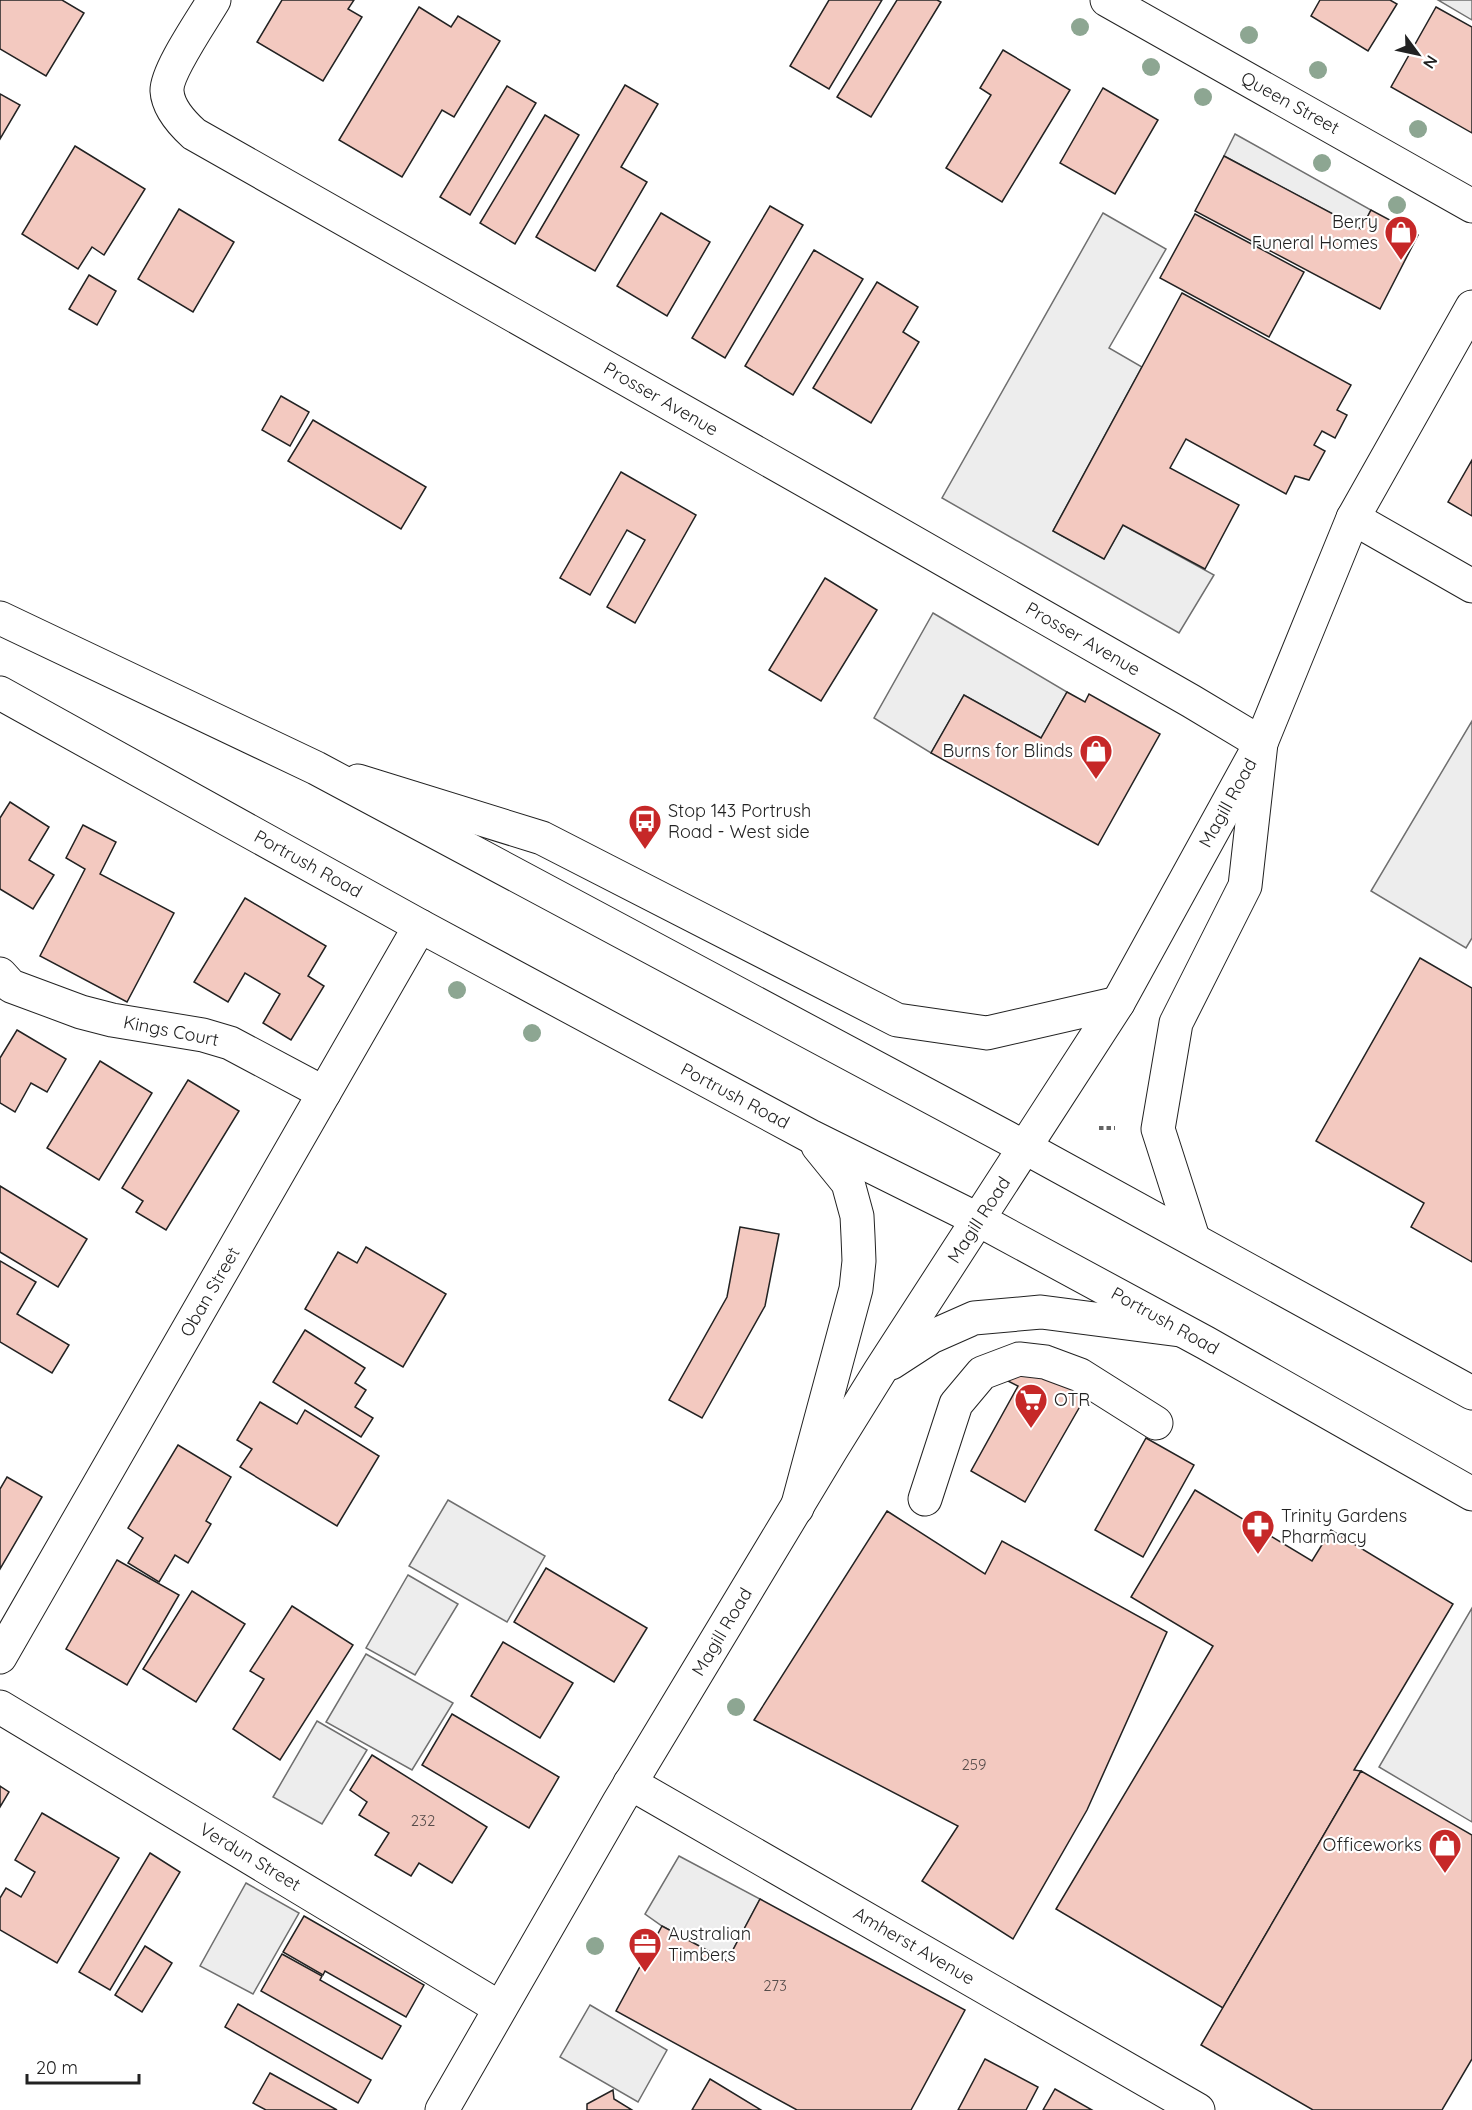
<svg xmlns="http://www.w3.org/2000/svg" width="1472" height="2110" viewBox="0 0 1472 2110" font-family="Quicksand,sans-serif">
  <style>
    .parking { fill: #ededed; stroke: #6f6f6f; stroke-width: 1.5 }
    .building { fill: #f3c9c0; stroke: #222; stroke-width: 1.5 }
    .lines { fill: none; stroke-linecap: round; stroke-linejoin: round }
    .minor-casing { stroke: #222; stroke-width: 35 }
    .major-casing { stroke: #222; stroke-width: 35 }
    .highway-casing { stroke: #222; stroke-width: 35 }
    .path { stroke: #646464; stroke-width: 4; stroke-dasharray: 4.5 3; stroke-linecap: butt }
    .minor { stroke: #fff; stroke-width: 33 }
    .major { stroke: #fff; stroke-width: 33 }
    .highway { stroke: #fff; stroke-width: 33 }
    .tree { fill: #8da692 }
    .labels { text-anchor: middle; stroke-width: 4.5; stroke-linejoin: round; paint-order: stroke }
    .number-label { font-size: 15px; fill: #564c4a }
    .street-label { font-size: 18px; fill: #222; stroke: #fff }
    .poi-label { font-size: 18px; fill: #222; stroke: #fff; text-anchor: start }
  </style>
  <rect width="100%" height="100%" fill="#fff"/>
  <!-- parking -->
  <g class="parking">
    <polygon points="1438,0 1472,0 1472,20"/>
    <polygon points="1235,134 1371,210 1361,229 1224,156"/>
    <polygon points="1103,213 1166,249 1109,348 1142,367 1053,531 1104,559 1123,525 1214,575 1179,633 942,498"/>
    <polygon points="933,613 1067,692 1041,738 964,695 931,753 874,718"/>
    <polygon points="1472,721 1472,938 1466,948 1371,891"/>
    <polygon points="448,1500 545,1556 507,1622 409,1566"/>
    <polygon points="408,1575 458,1604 415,1675 366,1648"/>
    <polygon points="1472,1608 1472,1822 1379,1767"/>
    <polygon points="366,1654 453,1703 412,1770 326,1722"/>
    <polygon points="317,1721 367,1750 322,1824 273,1797"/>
    <polygon points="679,1856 760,1899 727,1961 662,1926 645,1914"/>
    <polygon points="246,1883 299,1913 253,1994 200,1966"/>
    <polygon points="590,2005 667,2050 638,2102 560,2057"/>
  </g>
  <!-- building -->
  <g class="building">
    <polygon points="0,0 62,0 84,13 46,76 0,49"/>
    <polygon points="282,0 354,0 348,9 362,17 323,81 257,42"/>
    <polygon points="829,0 882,0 829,89 790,66"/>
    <polygon points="897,0 937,0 941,2 871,117 837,97"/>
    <polygon points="1320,0 1390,0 1397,4 1368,51 1311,16"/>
    <polygon points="419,7 451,27 458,16 500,41 454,117 442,110 402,177 339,140"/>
    <polygon points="1436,7 1472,27 1472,133 1391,87"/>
    <polygon points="1003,50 1070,90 1002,202 946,168 991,95 980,88"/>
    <polygon points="625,85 658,104 621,167 647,182 595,271 536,237"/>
    <polygon points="507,86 536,103 470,215 440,197"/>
    <polygon points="1103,88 1158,120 1115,194 1060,163"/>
    <polygon points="0,94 20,105 0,139"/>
    <polygon points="545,115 579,135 515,244 480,223"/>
    <polygon points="75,146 145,189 104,255 92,247 78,269 22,234"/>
    <polygon points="1224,156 1361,229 1371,210 1418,235 1380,309 1195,211"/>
    <polygon points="770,206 803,225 725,358 692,338"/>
    <polygon points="179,209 234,242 193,312 138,279"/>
    <polygon points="661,213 710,242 667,316 617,286"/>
    <polygon points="1195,214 1304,272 1269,337 1160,278"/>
    <polygon points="814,250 863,279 793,395 745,366"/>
    <polygon points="89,275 116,291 97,325 69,309"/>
    <polygon points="877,282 918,307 903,332 919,342 871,423 813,388"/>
    <polygon points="1182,293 1351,385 1337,410 1347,415 1335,438 1322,431 1314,445 1325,451 1309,480 1295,476 1286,494 1186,439 1170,468 1239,505 1205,569 1123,525 1104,559 1053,531"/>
    <polygon points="281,396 309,412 290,446 262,430"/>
    <polygon points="313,420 426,487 401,529 288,461"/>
    <polygon points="1472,460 1472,516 1448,502"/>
    <polygon points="621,472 696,515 635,623 607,607 645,540 627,530 590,595 560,578"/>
    <polygon points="825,578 877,610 821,701 769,670"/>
    <polygon points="1067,692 1085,702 1089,694 1160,734 1098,845 931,753 964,695 1041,738"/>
    <polygon points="10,802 49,827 29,860 54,875 33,909 0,889 0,818"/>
    <polygon points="83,825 116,842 100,874 174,913 127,1002 40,956 85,869 66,858"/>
    <polygon points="245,898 326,946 308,976 324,986 291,1040 263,1023 280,994 245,973 228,1002 194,982"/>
    <polygon points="1420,958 1472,988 1472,1262 1411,1227 1424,1203 1316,1141"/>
    <polygon points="17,1030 66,1059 47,1092 31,1083 15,1112 0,1103 0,1058"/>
    <polygon points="100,1061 152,1093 99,1180 47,1148"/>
    <polygon points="188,1080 239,1111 166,1230 136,1212 143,1201 122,1188"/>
    <polygon points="0,1186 87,1239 58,1287 0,1252"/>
    <polygon points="740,1227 779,1234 765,1306 702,1418 669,1400 727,1297"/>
    <polygon points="366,1247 446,1294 403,1367 305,1309 338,1252 357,1263"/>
    <polygon points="0,1261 36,1282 17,1314 69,1345 52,1373 0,1342"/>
    <polygon points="305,1330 365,1368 355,1383 366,1390 355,1407 373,1418 361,1437 273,1382"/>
    <polygon points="1028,1370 1098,1375 1025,1502 971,1471 1018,1386 1006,1380"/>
    <polygon points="260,1402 297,1424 305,1410 379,1456 337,1526 240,1467 252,1449 237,1440"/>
    <polygon points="1146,1438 1194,1465 1143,1557 1095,1530"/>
    <polygon points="178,1445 231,1477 206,1521 211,1524 188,1563 175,1555 159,1582 128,1563 143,1538 128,1528"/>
    <polygon points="7,1477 42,1497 0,1569 0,1489"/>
    <polygon points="1195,1490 1312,1561 1331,1530 1453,1604 1354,1770 1361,1771 1223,2008 1056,1909 1213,1646 1131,1597"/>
    <polygon points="887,1511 985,1574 1002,1541 1167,1632 1087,1810 1013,1939 922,1881 958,1826 754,1720"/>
    <polygon points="117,1560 179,1595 127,1685 66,1649"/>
    <polygon points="546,1568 647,1628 614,1682 514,1622"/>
    <polygon points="192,1591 245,1624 196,1702 143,1669"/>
    <polygon points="292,1606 353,1645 280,1760 233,1729 264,1679 250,1671"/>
    <polygon points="503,1642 573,1683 540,1738 471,1696"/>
    <polygon points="452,1714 559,1777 529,1828 422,1765"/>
    <polygon points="372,1755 487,1827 452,1883 419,1863 411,1876 375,1855 389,1833 359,1815 367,1802 350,1790"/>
    <polygon points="1361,1771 1472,1835 1472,2059 1442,2110 1313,2110 1201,2045"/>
    <polygon points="0,1786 9,1792 0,1807"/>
    <polygon points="42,1813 119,1858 57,1963 0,1930 0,1898 6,1888 21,1897 35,1872 15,1860"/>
    <polygon points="150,1853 180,1872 110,1990 79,1972"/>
    <polygon points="760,1899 965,2010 911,2110 797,2110 616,2011 662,1926 727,1961"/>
    <polygon points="304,1916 424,1985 406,2017 325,1971 323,1975 283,1952"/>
    <polygon points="145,1946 172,1963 142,2012 115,1995"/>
    <polygon points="282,1954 322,1976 320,1980 401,2026 382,2059 261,1991"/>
    <polygon points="238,2004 371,2080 358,2103 225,2027"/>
    <polygon points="985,2059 1038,2087 1026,2110 958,2110"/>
    <polygon points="270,2073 337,2110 266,2110 253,2103"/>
    <polygon points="710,2079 761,2110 692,2110"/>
    <polygon points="1055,2089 1092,2110 1043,2110"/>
    <polygon points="613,2090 614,2099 632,2110 587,2110 587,2104"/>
  </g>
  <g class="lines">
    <defs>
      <g id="minor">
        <path d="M214,0C203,19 166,72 167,91C168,108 183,124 194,134L836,498L1191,701L1261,743"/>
        <polyline points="1107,0 1472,206"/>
        <polyline points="1353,518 1472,586"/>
        <polyline points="0,974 11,986 81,1012 112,1020 203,1035 230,1043 324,1093"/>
        <polyline points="925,1499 956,1404 982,1373 1019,1359 1045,1362 1080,1375 1156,1423"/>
        <polyline points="0,1657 420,926"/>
        <polyline points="0,1707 500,2008"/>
        <polyline points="630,1783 1198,2110"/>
      </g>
      <g id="major">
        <polyline points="358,781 542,838 897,1020 987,1033 1118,1003"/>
        <polyline points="891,1363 931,1337 974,1318 1041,1312 1180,1330"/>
        <polyline points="442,2110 619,1802 831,1450 880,1371 1118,1003 1261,743 1353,518 1472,307"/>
      </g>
      <g id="highway">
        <polyline points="0,618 316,768 1026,1148 1472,1393"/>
        <polyline points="0,693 420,926 810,1136 979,1220 1206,1343 1472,1494"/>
        <polyline points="1193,1238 1158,1129 1176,1023 1245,886 1261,743"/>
        <polyline points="797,1508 856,1289 859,1261 858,1236 857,1216 848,1183 818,1146"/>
      </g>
    </defs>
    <!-- minor casing -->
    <use href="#minor" class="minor-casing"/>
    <!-- major casing -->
    <use href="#major" class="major-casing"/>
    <!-- highway casing -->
    <use href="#highway" class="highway-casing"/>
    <!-- path -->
    <polyline class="path" points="1099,1128 1115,1128"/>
    <!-- minor -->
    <use href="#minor" class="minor"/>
    <!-- major -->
    <use href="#major" class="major"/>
    <!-- highway -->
    <use href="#highway" class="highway"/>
  </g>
  <!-- trees -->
  <g class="tree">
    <circle cx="1080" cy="27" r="9"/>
    <circle cx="1249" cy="35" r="9"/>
    <circle cx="1151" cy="67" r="9"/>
    <circle cx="1318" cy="70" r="9"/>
    <circle cx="1203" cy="97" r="9"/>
    <circle cx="1418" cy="129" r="9"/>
    <circle cx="1322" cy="163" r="9"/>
    <circle cx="1397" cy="205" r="9"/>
    <circle cx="457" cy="990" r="9"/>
    <circle cx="532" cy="1033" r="9"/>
    <circle cx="736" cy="1707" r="9"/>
    <circle cx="595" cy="1946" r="9"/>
  </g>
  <!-- icons -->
  <defs>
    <symbol id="shop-pin" viewBox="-11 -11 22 30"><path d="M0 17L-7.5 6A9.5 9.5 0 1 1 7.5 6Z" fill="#c62828" stroke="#fff"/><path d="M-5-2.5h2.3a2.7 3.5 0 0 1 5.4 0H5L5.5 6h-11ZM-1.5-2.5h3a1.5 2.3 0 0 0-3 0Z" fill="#fff"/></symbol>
    <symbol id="bus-pin" viewBox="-11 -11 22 30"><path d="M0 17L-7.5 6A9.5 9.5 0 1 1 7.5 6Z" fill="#c62828" stroke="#fff"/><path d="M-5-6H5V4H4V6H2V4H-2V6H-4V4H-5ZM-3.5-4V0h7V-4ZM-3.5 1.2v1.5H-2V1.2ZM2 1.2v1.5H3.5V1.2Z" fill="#fff"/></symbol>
    <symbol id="supermarket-pin" viewBox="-11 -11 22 30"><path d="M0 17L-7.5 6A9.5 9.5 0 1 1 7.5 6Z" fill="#c62828" stroke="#fff"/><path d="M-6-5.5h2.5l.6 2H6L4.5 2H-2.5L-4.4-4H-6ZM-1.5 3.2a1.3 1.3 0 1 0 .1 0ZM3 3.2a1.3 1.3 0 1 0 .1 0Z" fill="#fff"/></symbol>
    <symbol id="pharmacy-pin" viewBox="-11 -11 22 30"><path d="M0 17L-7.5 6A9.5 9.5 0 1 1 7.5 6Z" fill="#c62828" stroke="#fff"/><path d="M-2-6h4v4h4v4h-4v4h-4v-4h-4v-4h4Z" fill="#fff"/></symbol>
    <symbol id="office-pin" viewBox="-11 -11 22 30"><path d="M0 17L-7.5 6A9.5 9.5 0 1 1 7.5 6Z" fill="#c62828" stroke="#fff"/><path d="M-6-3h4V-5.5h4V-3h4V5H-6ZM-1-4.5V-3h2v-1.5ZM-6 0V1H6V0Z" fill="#fff"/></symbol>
  </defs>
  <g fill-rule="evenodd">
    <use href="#shop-pin" x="1382" y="213" width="38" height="52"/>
    <use href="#shop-pin" x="1077" y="732" width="38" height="52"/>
    <use href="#bus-pin" x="626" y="802" width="38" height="52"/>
    <use href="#supermarket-pin" x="1012" y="1381" width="38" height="52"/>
    <use href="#pharmacy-pin" x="1239" y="1507" width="38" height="52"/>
    <use href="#shop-pin" x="1426" y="1826" width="38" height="52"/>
    <use href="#office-pin" x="626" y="1925" width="38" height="52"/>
  </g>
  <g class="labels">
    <!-- number labels -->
    <g class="number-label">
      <text x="974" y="1770">259</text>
      <text x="423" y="1826">232</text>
      <text x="775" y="1991">273</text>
    </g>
    <!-- street labels -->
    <g class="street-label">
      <text transform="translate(1290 103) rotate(29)" y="6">Queen Street</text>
      <text transform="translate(661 399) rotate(30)" y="6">Prosser Avenue</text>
      <text transform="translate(1083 639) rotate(30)" y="6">Prosser Avenue</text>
      <text transform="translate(1228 803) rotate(-61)" y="6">Magill Road</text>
      <text transform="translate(308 864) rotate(29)" y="6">Portrush Road</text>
      <text transform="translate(171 1031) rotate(11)" y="6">Kings Court</text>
      <text transform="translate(735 1096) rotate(28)" y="6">Portrush Road</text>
      <text transform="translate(979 1220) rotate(-57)" y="6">Magill Road</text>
      <text transform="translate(210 1292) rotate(-60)" y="6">Oban Street</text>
      <text transform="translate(1165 1321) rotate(29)" y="6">Portrush Road</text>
      <text transform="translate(722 1632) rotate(-59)" y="6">Magill Road</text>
      <text transform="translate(250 1857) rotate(31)" y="6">Verdun Street</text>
      <text transform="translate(914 1946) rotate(30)" y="6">Amherst Avenue</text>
    </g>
    <!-- poi labels -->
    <g class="poi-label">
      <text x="1378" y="228" text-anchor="end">Berry<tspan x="1378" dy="21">Funeral Homes</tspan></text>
      <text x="1073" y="757" text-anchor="end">Burns for Blinds</text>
      <text x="668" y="817">Stop 143 Portrush<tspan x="668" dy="21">Road - West side</tspan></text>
      <text x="1054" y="1406">OTR</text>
      <text x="1281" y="1522">Trinity Gardens<tspan x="1281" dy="21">Pharmacy</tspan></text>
      <text x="1422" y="1851" text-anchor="end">Officeworks</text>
      <text x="668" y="1940">Australian<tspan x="668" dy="21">Timbers</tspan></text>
    </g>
  </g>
  <!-- north arrow -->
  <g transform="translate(1418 54) rotate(123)" stroke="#ffffff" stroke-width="4.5" paint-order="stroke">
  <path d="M0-4.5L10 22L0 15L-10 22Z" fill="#222222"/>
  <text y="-9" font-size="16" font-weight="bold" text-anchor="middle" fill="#222222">N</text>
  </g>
  <!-- scale -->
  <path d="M27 2074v9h112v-9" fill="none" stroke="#222222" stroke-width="3"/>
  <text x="36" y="2074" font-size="18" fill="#222222" stroke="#ffffff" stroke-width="4.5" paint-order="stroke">20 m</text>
</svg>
